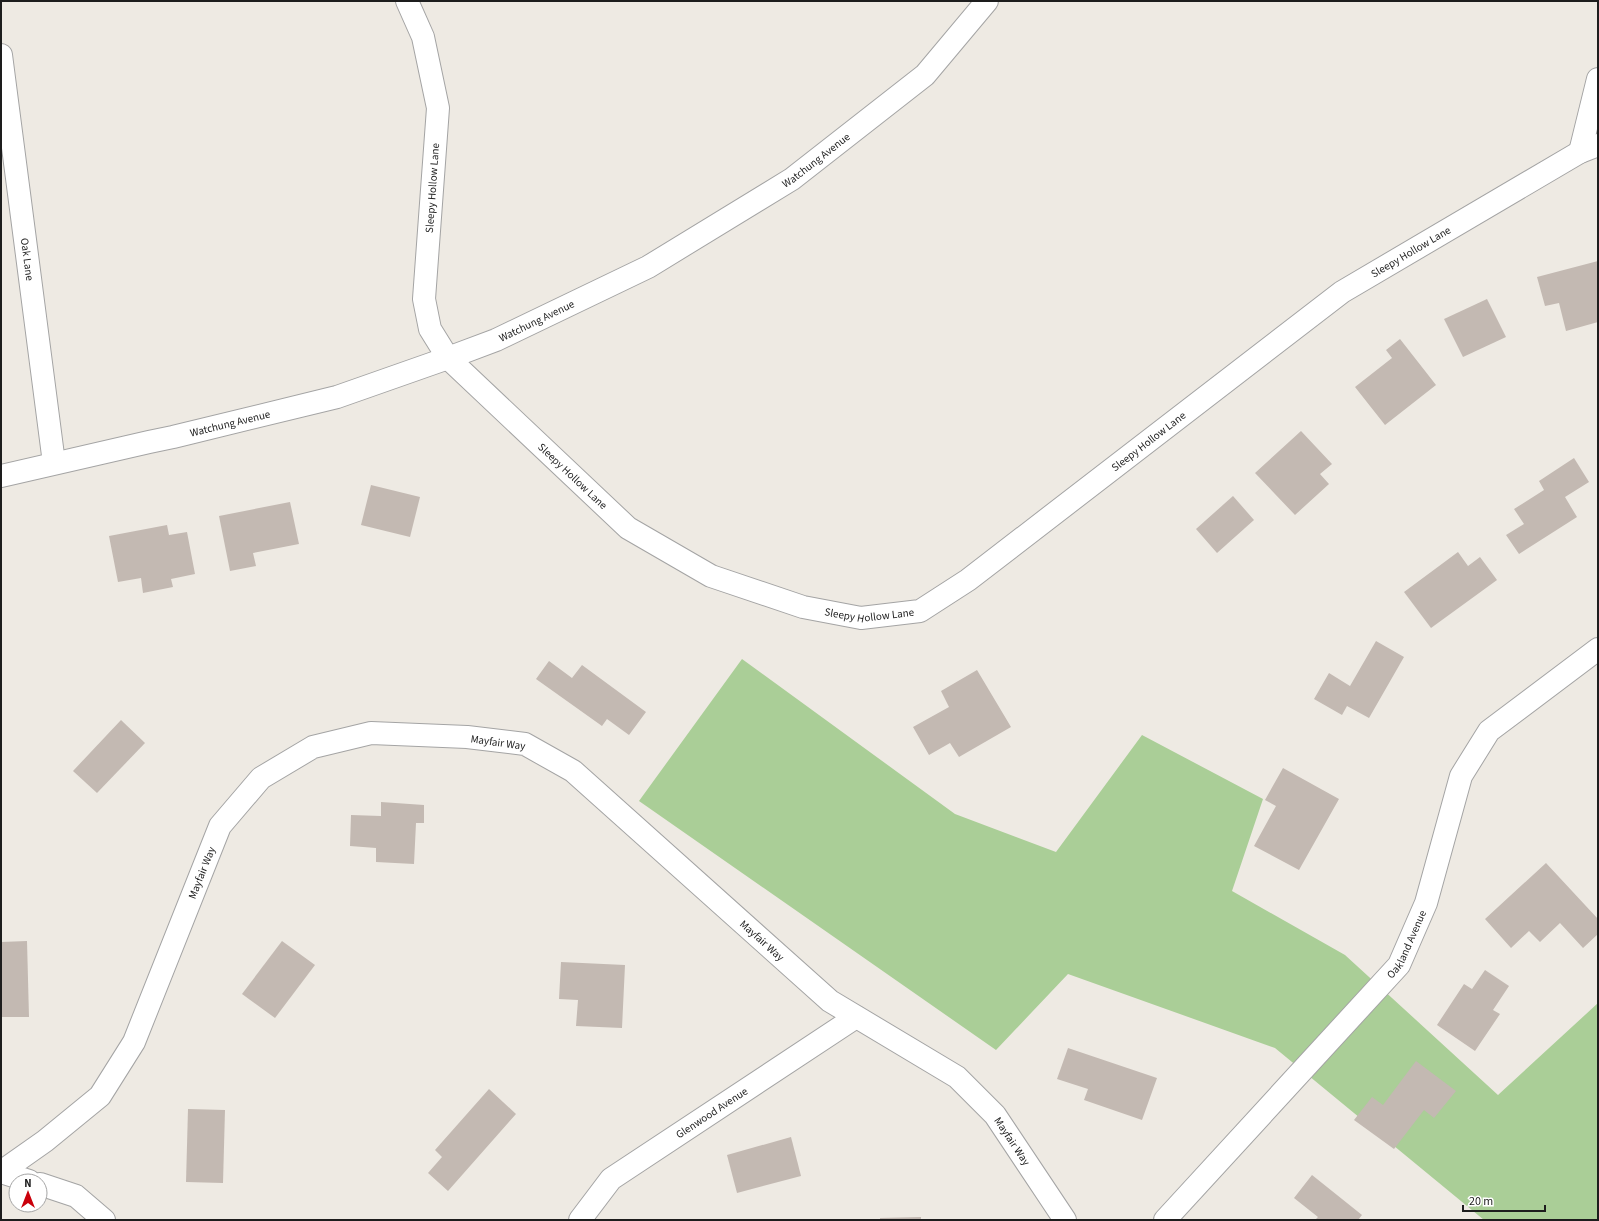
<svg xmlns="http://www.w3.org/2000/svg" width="1599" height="1221" viewBox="0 0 1599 1221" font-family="'Source Sans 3',sans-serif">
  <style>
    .forest { fill: #aace97 }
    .building { fill: #c3b9b2 }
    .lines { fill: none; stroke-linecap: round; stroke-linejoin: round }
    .minor-casing { stroke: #a4a4a4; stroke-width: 24 }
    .minor { stroke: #fff; stroke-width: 22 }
    .labels { text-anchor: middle; stroke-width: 3.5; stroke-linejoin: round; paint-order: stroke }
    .street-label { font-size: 11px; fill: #1d1d1d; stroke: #fff }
  </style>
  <rect width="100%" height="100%" fill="#eeeae3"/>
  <!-- forest -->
  <polygon class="forest" points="742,659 955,814 1056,852 1142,735 1263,799 1232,891 1345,955 1498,1095 1598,1003 1598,1220 1484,1220 1275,1048 1068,974 996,1050 639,801"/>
  <!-- building -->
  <g class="building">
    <polygon points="1598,261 1598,322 1566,331 1559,303 1545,306 1537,277"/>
    <polygon points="1487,299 1506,337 1463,357 1444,319"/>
    <polygon points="1400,339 1436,385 1385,425 1355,387 1392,358 1386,350"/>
    <polygon points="1301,431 1332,464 1320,474 1329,484 1295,515 1255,473"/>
    <polygon points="1574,458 1589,482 1565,497 1577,517 1519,554 1506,535 1524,524 1514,509 1544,490 1539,481"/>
    <polygon points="371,485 420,497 410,537 361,525"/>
    <polygon points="1233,496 1254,520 1217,553 1196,529"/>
    <polygon points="290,502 299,544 253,553 256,566 230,571 219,516"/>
    <polygon points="167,525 169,535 187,532 195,574 171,579 173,587 143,593 141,578 118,582 109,536"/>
    <polygon points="1458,552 1468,566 1480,557 1497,580 1431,628 1404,592"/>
    <polygon points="1376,641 1404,657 1369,718 1347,706 1342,715 1314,699 1329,673 1350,686"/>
    <polygon points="549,661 572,678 582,665 646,712 629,735 607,719 602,726 536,679"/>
    <polygon points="977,670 1011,727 959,757 950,743 929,755 913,727 949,707 941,691"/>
    <polygon points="121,720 145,743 97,793 73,771"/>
    <polygon points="1283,768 1339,799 1299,870 1254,846 1276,806 1265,800"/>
    <polygon points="381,802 424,805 424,823 416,823 414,864 376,862 376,848 350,846 351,815 381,816"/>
    <polygon points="1546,863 1598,919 1598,934 1583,948 1560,923 1540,942 1529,931 1511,948 1485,919"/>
    <polygon points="27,941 29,1017 1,1017 1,942"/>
    <polygon points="282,941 315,965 275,1018 242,994"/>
    <polygon points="561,962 625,965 622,1028 576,1026 578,1000 559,999"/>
    <polygon points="1485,970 1509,986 1493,1010 1500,1014 1475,1051 1437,1025 1464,984 1472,989"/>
    <polygon points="1068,1048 1157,1078 1142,1120 1084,1100 1088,1089 1057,1079"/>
    <polygon points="1416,1061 1456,1091 1434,1118 1424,1110 1394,1149 1354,1120 1372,1097 1383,1105"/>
    <polygon points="489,1089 516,1114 448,1191 428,1173 442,1157 435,1150"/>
    <polygon points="188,1109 225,1110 223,1183 186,1182"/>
    <polygon points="791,1137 801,1176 737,1193 727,1155"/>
    <polygon points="1312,1175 1362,1215 1358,1220 1315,1220 1318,1217 1294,1198"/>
    <polygon points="921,1217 921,1220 880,1220 880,1218"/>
  </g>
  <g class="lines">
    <defs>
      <g id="minor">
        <path id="s1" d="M407,1L423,37L438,108L424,299L430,329L448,358L628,528L711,576L803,607L861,618L920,611L968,580L1342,292L1580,152L1598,145"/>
        <path id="s2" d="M1,55L54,463"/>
        <polyline points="1580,152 1598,79"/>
        <path id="s3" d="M1,476L149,442L173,437L337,397L448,358L496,340L648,267L792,179L925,75L987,1"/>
        <path id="s4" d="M1,1172L45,1141L100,1096L134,1042L220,826L261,778L313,747L371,733L467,737L525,744L573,771L830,1001L957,1077L995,1115L1065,1220"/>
        <polyline points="1,1172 29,1181"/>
        <polyline points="40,1184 76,1196 104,1220"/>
        <path id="s5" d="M580,1220L611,1179L856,1017"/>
        <path id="s6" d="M1165,1220L1399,965L1426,903L1461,776L1489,731L1598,649"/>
      </g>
    </defs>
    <!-- minor casing -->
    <use href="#minor" class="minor-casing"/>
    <!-- minor -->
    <use href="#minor" class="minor"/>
  </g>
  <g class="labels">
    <!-- street labels -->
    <g class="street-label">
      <text dy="4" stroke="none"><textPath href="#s3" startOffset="882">Watchung Avenue</textPath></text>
      <text transform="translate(432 188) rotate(-86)" y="4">Sleepy Hollow Lane</text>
      <text dy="4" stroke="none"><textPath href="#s1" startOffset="1536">Sleepy Hollow Lane</textPath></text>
      <text dy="4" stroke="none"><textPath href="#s2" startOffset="206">Oak Lane</textPath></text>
      <text dy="4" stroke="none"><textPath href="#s3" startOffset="559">Watchung Avenue</textPath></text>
      <text dy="4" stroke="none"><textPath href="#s3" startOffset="235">Watchung Avenue</textPath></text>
      <text dy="4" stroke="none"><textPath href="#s1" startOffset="1212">Sleepy Hollow Lane</textPath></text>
      <text dy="4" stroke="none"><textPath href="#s1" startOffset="540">Sleepy Hollow Lane</textPath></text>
      <text dy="4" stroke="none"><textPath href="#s1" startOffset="876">Sleepy Hollow Lane</textPath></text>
      <text transform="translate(498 742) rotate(8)" y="4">Mayfair Way</text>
      <text dy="4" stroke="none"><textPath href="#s4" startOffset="371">Mayfair Way</textPath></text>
      <text dy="4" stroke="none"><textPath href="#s4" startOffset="1068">Mayfair Way</textPath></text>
      <text dy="4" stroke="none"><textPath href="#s6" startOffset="368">Oakland Avenue</textPath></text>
      <text dy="4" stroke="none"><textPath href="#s5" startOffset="172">Glenwood Avenue</textPath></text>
      <text dy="4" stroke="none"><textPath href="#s4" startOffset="1392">Mayfair Way</textPath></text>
    </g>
  </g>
  <!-- border -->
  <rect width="1599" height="1221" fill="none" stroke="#1d1d1d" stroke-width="4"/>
  <!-- north arrow -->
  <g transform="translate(28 1193)"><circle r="19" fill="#ffffff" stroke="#a5a5a5"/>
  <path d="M0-3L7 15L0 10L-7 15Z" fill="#ca000b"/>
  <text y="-6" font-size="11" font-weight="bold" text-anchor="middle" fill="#1d1d1d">N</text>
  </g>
  <!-- scale -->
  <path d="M1463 1205v6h82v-6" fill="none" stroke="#1d1d1d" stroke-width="2"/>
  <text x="1469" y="1205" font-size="12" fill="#1d1d1d" stroke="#ffffff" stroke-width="3" paint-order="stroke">20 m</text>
</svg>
